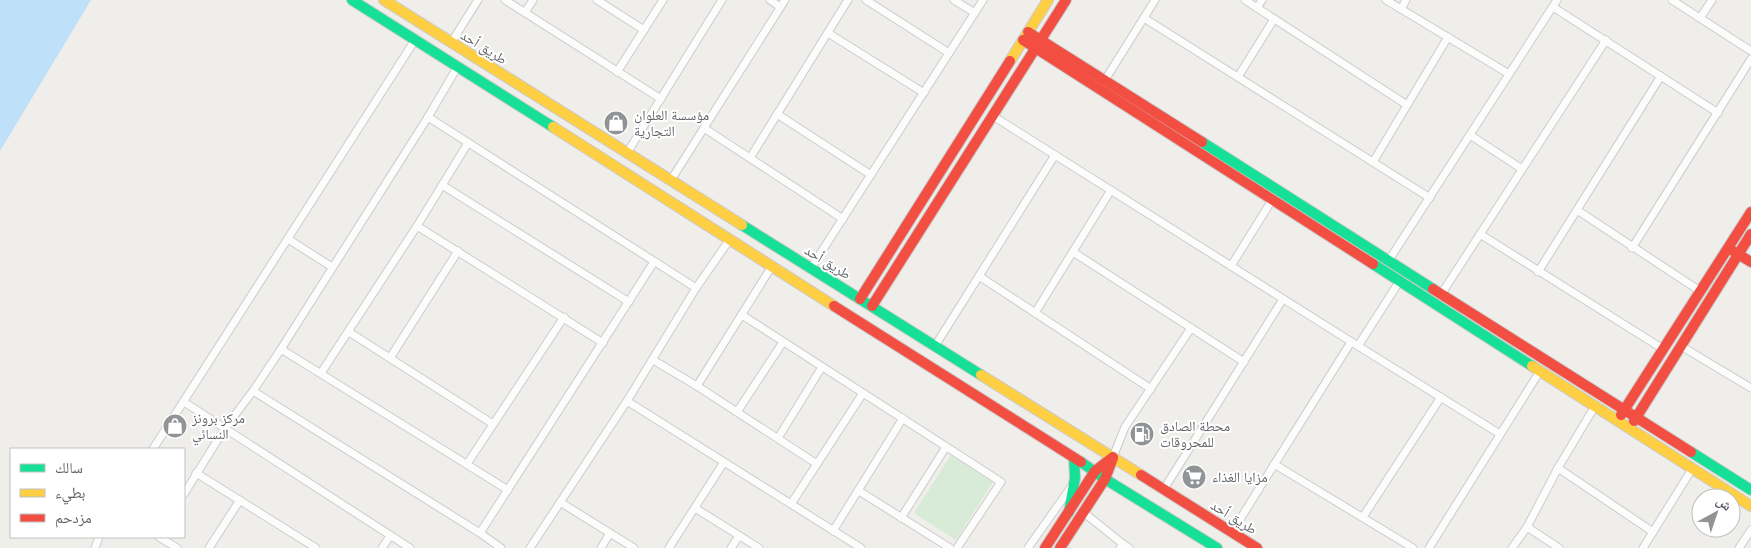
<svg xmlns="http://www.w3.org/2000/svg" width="1751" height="548" viewBox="0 0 1751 548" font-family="'Fira Sans','Noto Naskh Arabic',sans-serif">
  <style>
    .green { fill: #d8ebd6 }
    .water { fill: #bfe0f9 }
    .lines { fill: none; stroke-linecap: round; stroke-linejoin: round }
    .street-casing { stroke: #cbcccc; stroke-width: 9 }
    .fast-casing { stroke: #cacacb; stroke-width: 12 }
    .slow-casing { stroke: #cacacb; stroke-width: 12 }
    .jam-casing { stroke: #cacacb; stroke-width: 12 }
    .street { stroke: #fdfcfc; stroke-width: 7 }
    .fast { stroke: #16e098; stroke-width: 10 }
    .slow { stroke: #ffcf43; stroke-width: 10 }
    .jam { stroke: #f24e42; stroke-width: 10 }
    .labels { text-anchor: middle; stroke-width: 4; stroke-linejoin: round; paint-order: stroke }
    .street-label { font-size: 14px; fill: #5f6368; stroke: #fff }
    .poi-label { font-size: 14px; fill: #5f6368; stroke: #fff; text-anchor: start }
  </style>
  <rect width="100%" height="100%" fill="#efeeea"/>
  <!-- green -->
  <polygon class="green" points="951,455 993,482 956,540 914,513"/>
  <!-- water -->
  <polygon class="water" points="0,0 91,0 0,151"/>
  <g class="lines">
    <defs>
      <g id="street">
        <polyline points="505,0 661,99"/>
        <polyline points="597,0 644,30"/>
        <polyline points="770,0 780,7"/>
        <polyline points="866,0 949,53"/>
        <polyline points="954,0 975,13"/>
        <polyline points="1245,0 1407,105"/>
        <polyline points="1386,0 1509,74"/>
        <polyline points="1672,0 1751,51"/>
        <polyline points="1553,7 1718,113"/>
        <polyline points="1257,8 1262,0"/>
        <polyline points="1401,9 1406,0"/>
        <polyline points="525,12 533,0"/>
        <polyline points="1144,18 1430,198"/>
        <polyline points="1700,18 1712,0"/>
        <polyline points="828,33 924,93"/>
        <polyline points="451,43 478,0"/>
        <polyline points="617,72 663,0"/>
        <polyline points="1238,77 1274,19"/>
        <polyline points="1105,80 1155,0"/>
        <polyline points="777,114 871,175"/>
        <polyline points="993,116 1358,346 1500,434"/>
        <polyline points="428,117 696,288"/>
        <polyline points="704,128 843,219"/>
        <polyline points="1470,135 1522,169"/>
        <polyline points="627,153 722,0"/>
        <polyline points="750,158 848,0"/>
        <polyline points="1373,162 1448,37"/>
        <polyline points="671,180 785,0"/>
        <polyline points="442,185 629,302"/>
        <polyline points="1577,210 1700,291"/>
        <polyline points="417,226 603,343"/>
        <polyline points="1480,234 1663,349"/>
        <polyline points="288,239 332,267"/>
        <polyline points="1632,248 1751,59"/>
        <polyline points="1073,252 1244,362"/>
        <polyline points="1389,260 1557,0"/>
        <polyline points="1231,266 1272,200"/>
        <polyline points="811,268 983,0"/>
        <polyline points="1538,272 1661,76"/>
        <polyline points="979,276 1151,389"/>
        <polyline points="1442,293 1606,40"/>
        <polyline points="1035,313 1111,190"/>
        <polyline points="742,315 1001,482 957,548"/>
        <polyline points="349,332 493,424"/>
        <polyline points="935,346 1055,155"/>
        <polyline points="1358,346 1399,282"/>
        <polyline points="1681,346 1751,388"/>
        <polyline points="281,349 508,490"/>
        <polyline points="390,358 458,251"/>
        <polyline points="653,360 697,386 817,464"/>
        <polyline points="321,373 417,226 468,143"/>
        <polyline points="697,386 772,266"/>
        <polyline points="253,391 480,533 501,548"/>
        <polyline points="627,401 861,548"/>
        <polyline points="184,402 410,548"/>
        <polyline points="737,412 783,342"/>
        <polyline points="778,438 822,367"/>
        <polyline points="153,449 415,40"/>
        <polyline points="1113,457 1125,427 1191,328"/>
        <polyline points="467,464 564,317"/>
        <polyline points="1274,464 1413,548"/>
        <polyline points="1558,468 1653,532"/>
        <polyline points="196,473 316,548"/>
        <polyline points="1164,489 1283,299"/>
        <polyline points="859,491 950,548"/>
        <polyline points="184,494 225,428 253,391 281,349 428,117 458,66"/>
        <polyline points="560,502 634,548"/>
        <polyline points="791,504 863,393"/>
        <polyline points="695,508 759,548"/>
        <polyline points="1083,512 1123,544"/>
        <polyline points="1363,517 1441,397"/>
        <polyline points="901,518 946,447"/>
        <polyline points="1527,527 1559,548"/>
        <polyline points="833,531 903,418"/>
        <polyline points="1232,532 1351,342"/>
        <polyline points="480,533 654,262"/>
        <polyline points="159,537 177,548"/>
        <polyline points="95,548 99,537"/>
        <polyline points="209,548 240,500"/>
        <polyline points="382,548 390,536"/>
        <polyline points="530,548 627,401 696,288 730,239"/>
        <polyline points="601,548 610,533"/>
        <polyline points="669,548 724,462"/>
        <polyline points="731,548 739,536"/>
        <polyline points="1028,548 1071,487"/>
        <polyline points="1120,548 1123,544 1129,548"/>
        <polyline points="1429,548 1540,371"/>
        <polyline points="1512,548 1527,527 1558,468 1595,406"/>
        <polyline points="1643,548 1692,469"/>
        <polyline points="1739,548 1751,530"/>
      </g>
      <g id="fast">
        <polyline points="352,0 553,127"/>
        <polyline points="1202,142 1433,289"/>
        <polyline points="742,225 981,375"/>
        <polyline points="1373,264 1532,366"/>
        <polyline points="1691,452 1751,490"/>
        <polyline points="1081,462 1105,479 1217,548"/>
        <polyline points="1069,512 1075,478 1074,458"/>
      </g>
      <g id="slow">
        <polyline points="384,0 742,225"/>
        <polyline points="1010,61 1048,0"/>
        <polyline points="553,127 834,306"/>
        <polyline points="1532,366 1751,506"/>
        <polyline points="981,375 1141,475"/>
      </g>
      <g id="jam">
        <polyline points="1028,32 1202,142"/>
        <polyline points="1023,40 1373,264"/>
        <polyline points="1733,251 1751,262"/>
        <polyline points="1433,289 1691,452"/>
        <polyline points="860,299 1010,61"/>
        <polyline points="834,306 1081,462"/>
        <polyline points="872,306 1066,0"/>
        <polyline points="1621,415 1751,212"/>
        <polyline points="1634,421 1751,234"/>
        <polyline points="1141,475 1257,548"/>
        <polyline points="1045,548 1095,471 1113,457"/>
        <polyline points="1060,548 1105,479 1113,458"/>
      </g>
    </defs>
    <!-- street casing -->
    <use href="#street" class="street-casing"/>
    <!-- fast casing -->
    <use href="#fast" class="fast-casing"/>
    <!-- slow casing -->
    <use href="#slow" class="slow-casing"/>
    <!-- jam casing -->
    <use href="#jam" class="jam-casing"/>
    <!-- street -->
    <use href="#street" class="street"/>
    <!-- fast -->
    <use href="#fast" class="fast"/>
    <!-- slow -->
    <use href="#slow" class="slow"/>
    <!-- jam -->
    <use href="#jam" class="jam"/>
  </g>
  <!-- icons -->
  <defs>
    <symbol id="shop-disc" viewBox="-11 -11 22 22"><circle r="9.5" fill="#919496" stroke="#fff"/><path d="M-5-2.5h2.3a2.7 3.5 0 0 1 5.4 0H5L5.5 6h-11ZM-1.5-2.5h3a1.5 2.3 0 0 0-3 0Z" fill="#fff"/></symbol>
    <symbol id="fuel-disc" viewBox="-11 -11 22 22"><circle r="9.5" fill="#919496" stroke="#fff"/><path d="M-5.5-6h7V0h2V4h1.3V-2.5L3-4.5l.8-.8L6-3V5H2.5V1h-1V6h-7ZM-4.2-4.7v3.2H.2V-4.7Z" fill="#fff"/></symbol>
    <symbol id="supermarket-disc" viewBox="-11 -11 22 22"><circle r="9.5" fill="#919496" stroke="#fff"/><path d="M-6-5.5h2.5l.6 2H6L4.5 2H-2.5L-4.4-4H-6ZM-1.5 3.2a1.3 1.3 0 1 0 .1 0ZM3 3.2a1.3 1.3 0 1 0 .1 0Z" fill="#fff"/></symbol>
  </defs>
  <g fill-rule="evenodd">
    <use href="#shop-disc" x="602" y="109" width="28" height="28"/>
    <use href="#shop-disc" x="161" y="412" width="28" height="28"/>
    <use href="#fuel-disc" x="1128" y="420" width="28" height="28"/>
    <use href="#supermarket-disc" x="1180" y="463" width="28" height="28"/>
  </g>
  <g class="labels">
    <!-- street labels -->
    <g class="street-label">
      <text transform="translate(484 47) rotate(32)" y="5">طريق أحد</text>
      <text transform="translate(828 262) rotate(32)" y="5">طريق أحد</text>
      <text transform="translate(1234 517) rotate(32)" y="5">طريق أحد</text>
    </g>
    <!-- poi labels -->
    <g class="poi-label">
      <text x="634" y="120">مؤسسة العلوان<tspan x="634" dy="16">التجارية</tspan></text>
      <text x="192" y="423">مركز برونز<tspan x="192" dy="16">النسائي</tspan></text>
      <text x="1160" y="431">محطة الصادق<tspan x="1160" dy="16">للمحروقات</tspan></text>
      <text x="1212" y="482">مزايا الغذاء</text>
    </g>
  </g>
  <!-- legend -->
  <rect x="10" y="448" width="175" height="90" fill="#ffffff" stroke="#bfc1c3"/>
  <rect x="20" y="464" width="25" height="8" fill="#16e098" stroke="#bfc1c3"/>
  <text x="55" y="473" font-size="15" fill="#5f6368">سالك</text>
  <rect x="20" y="489" width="25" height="8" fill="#ffcf43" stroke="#bfc1c3"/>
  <text x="55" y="498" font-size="15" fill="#5f6368">بطيء</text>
  <rect x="20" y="514" width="25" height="8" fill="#f24e42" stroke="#bfc1c3"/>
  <text x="55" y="523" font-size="15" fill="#5f6368">مزدحم</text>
  <!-- north arrow -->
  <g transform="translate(1716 513) rotate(40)"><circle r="24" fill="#ffffff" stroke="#bfc1c3"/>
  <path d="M0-4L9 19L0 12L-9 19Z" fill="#919496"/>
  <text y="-8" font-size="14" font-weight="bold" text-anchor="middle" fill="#5f6368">ش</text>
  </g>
</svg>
